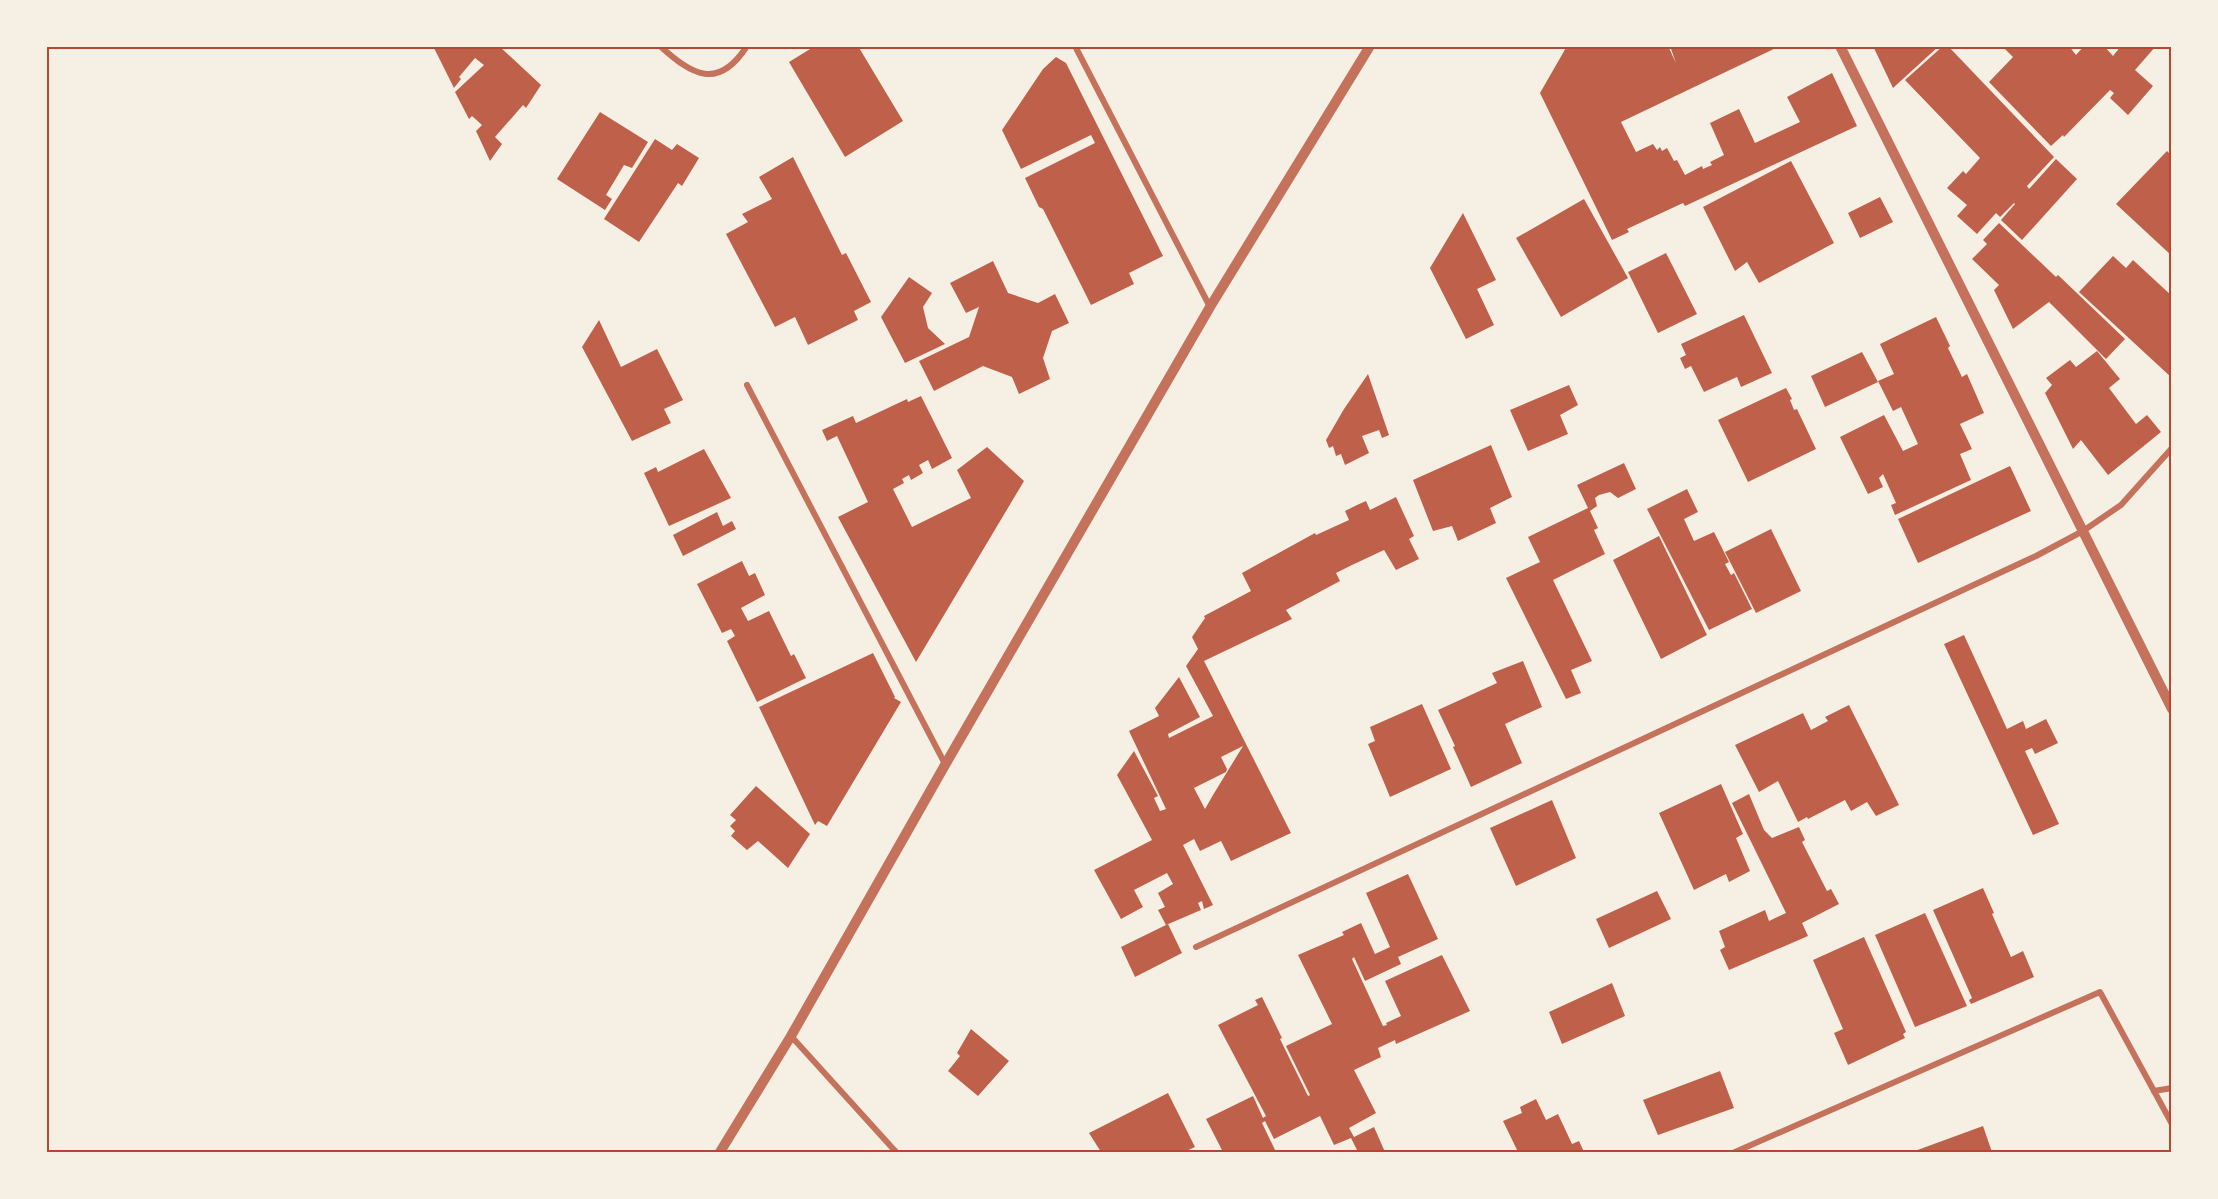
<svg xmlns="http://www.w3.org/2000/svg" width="2218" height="1199" viewBox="0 0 2218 1199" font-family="'Golos Text',sans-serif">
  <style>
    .building { fill: #bf614a; fill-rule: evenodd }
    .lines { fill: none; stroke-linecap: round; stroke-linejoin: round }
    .minor { stroke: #c5725c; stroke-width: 6 }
    .tertiary { stroke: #c5725c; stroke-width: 10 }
    .neatline { fill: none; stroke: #b5482f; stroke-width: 2 }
  </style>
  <rect width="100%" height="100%" fill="#f6efe4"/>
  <!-- building -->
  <g class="building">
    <polygon points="433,46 499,46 541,85 526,108 523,105 495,137 502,144 490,161 476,131 482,125 472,116 469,119 455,92 484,65 475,58 459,77 461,79 454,88"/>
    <polygon points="815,46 858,46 903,121 845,157 789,62"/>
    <polygon points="1567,46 1668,46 1676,63 1670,46 1780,46 1621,122 1636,152 1653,144 1657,150 1660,147 1662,151 1667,148 1674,161 1677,160 1685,175 1702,166 1703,169 1712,165 1710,162 1724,155 1710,123 1739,109 1755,143 1800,122 1787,97 1832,73 1857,126 1685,206 1683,203 1627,229 1629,232 1612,240 1540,93"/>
    <polygon points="1873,46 1939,46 1893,88"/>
    <polygon points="1943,46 1948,46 2054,157 2027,186 2029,189 2056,159 2077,179 2022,240 2001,220 2015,204 2014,203 2000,217 1996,213 1977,234 1957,216 1967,205 1947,188 1963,171 1966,174 1980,158 1905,80"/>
    <polygon points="2002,46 2069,46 2076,55 2084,46 2104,46 2113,56 2121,46 2156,46 2135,70 2153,86 2128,115 2110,98 2114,93 2110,90 2064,137 2063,135 2051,146 1989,82 2013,57"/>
    <polygon points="1056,57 1066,63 1163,256 1129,273 1134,284 1091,305 1043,209 1039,207 1025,178 1095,143 1091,135 1021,169 1002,130 1043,69"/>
    <polygon points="600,112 648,142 632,168 624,165 606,195 612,199 605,210 557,179"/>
    <polygon points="655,139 672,150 677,144 699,158 682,186 678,183 639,242 604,219"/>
    <polygon points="2167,151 2172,156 2172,256 2116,204"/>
    <polygon points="793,157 842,255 846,253 871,302 854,311 858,320 808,345 795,317 775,327 726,234 748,222 742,214 772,199 759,177"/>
    <polygon points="1791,161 1834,243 1759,283 1747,262 1735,271 1703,207"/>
    <polygon points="1880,197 1893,222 1860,238 1848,213"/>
    <polygon points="1584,199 1628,278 1561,317 1516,238"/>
    <polygon points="1463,213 1496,280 1477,289 1494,325 1466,339 1430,268"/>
    <polygon points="1999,223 2056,277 2058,275 2125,339 2106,359 2049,302 2013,329 1994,290 1999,285 1972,259 1987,244 1983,240"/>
    <polygon points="1666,253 1697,314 1658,333 1628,272"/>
    <polygon points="2113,256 2126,268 2133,260 2172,296 2172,378 2079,292"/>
    <polygon points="993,261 1008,293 1038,303 1055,294 1069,323 1052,331 1043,358 1050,379 1019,394 1012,377 983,366 934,391 919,361 969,337 979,307 966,313 950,283"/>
    <polygon points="909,277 932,293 923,307 928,328 945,344 905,363 881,317"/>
    <polygon points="1744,315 1772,373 1741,387 1737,377 1704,392 1691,366 1685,369 1680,358 1686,355 1681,344"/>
    <polygon points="1936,317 1950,346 1948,348 1962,377 1967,374 1984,413 1960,424 1972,449 1960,454 1971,480 1895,515 1891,505 1896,503 1883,474 1879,478 1883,487 1868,494 1840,437 1884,415 1903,451 1918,444 1901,407 1893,411 1878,381 1894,374 1880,344"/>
    <polygon points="599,320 621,367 657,349 683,400 664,409 671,423 632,441 582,347"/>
    <polygon points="2097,351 2120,379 2109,388 2136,424 2147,415 2161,432 2108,475 2081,440 2073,449 2045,393 2052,385 2046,378 2070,360 2076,367"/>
    <polygon points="1862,352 1878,382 1825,407 1811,376"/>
    <polygon points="1368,374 1389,435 1382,438 1379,430 1362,436 1369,453 1345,465 1341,454 1336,456 1333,446 1329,448 1326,440 1344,409"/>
    <polygon points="1569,385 1578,405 1560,415 1568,434 1528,451 1510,410"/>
    <polygon points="1786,388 1792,399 1790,400 1794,410 1797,409 1816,449 1748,482 1718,420"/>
    <polygon points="921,396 952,458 932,469 928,460 919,465 923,473 911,480 909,475 902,479 904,483 893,489 912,527 971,498 957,470 987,447 1024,481 916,662 838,517 868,502 837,436 827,441 822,430 853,416 856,423 907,399 908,402"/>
    <polygon points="1491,445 1512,497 1490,508 1496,523 1458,541 1452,526 1433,531 1413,480"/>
    <polygon points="704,449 731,498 669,526 644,473 656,467 658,472"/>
    <polygon points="1624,463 1636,489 1618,498 1610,492 1599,495 1595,498 1597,506 1590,511 1598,528 1594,530 1605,554 1553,580 1592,661 1571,670 1581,693 1566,699 1506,578 1540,562 1528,537 1588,508 1577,485"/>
    <polygon points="2010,466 2031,511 1918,563 1898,519"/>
    <polygon points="1687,489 1698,512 1684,519 1694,541 1714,532 1729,562 1725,564 1731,575 1734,573 1752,609 1709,630 1647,509"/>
    <path d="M1396,497L1414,536L1409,539L1419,559L1396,570L1384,550L1352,565L1336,573L1340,581L1286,610L1292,619L1204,661L1291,833L1231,861L1221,841L1200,851L1194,839L1183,845L1213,905L1204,909L1202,901L1198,903L1201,910L1166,925L1158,910L1165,907L1158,893L1173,884L1167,873L1134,890L1143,907L1121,919L1094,870L1152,840L1117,775L1134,751L1158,796L1154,798L1160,811L1166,809L1129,731L1159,716L1155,708L1179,677L1200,717L1168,734L1169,738L1213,716L1186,666L1198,649L1192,637L1205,618L1204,616L1251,591L1242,573L1315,533L1316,535L1349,520L1345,511L1357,505L1366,501L1370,510ZM1243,746L1213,795L1205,809L1194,788L1226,772L1227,769L1221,757Z"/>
    <polygon points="717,512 723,526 732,521 736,529 683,556 673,535"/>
    <polygon points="1771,529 1801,591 1756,613 1725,552"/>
    <polygon points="1659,536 1707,635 1661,659 1613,560"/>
    <polygon points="742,561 749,576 755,573 765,595 741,608 748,621 769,611 791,656 794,654 806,678 757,702 727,641 735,636 731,629 722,633 697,584"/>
    <polygon points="1964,635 2007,729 2023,721 2026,729 2046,719 2058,743 2035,754 2032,748 2025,751 2059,824 2033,835 1944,644"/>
    <polygon points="873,653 895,697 894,698 901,702 827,826 818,821 815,825 759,707"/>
    <polygon points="1523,661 1542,707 1505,724 1522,763 1471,787 1453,747 1455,746 1438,710 1497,683 1492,673"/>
    <polygon points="1422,704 1451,769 1390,797 1368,744 1375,741 1370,727"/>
    <polygon points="1849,705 1899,805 1876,816 1867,802 1851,811 1845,800 1808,819 1807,817 1798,822 1778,781 1759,792 1735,745 1803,713 1811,730 1828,721 1825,717"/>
    <polygon points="1721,784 1743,834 1736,838 1750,871 1729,882 1726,874 1694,890 1659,813"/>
    <polygon points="756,786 810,834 788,868 758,841 747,850 731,836 735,831 730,826 736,820 730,815"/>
    <polygon points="1749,794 1764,830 1772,838 1799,827 1805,840 1802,842 1827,891 1831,889 1839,904 1802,923 1808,936 1729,970 1720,950 1725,947 1719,931 1765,910 1769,921 1786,913 1732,803"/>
    <polygon points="1552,800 1576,858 1516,886 1490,828"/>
    <polygon points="1408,874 1438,939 1398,957 1401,964 1365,981 1354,957 1352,959 1383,1026 1387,1025 1386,1023 1401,1016 1385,981 1442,955 1470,1011 1396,1044 1395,1040 1378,1048 1381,1057 1354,1070 1376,1113 1349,1128 1354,1137 1374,1127 1385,1152 1358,1152 1351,1138 1334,1145 1320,1116 1274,1139 1265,1121 1262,1123 1276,1152 1223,1152 1206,1119 1253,1096 1263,1118 1266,1116 1218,1025 1258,1005 1255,1000 1262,997 1282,1038 1280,1039 1308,1096 1310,1095 1286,1046 1332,1024 1298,955 1344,935 1342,932 1361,923 1375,954 1390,947 1366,893"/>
    <polygon points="1983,888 1994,913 1992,914 2011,957 2023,951 2034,977 1971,1004 1969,1000 1972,998 1933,910"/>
    <polygon points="1657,891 1671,919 1609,948 1596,919"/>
    <polygon points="1925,913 1967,1006 1915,1027 1875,935"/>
    <polygon points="1168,924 1182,953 1135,977 1121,947"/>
    <polygon points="1864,937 1906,1032 1903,1034 1905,1038 1848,1065 1834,1033 1843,1029 1813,960"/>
    <polygon points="1612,983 1625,1016 1562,1044 1549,1012"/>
    <polygon points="971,1029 1009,1061 978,1096 948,1071 960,1056 957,1053"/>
    <polygon points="1720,1071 1734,1108 1658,1135 1643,1100"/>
    <polygon points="1168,1093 1195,1147 1184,1152 1101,1152 1089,1133"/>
    <polygon points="1536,1099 1546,1120 1558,1114 1572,1144 1579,1141 1584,1152 1518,1152 1503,1121 1522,1113 1520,1107"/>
    <polygon points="1983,1126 1992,1152 1912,1152"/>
  </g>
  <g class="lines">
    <!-- minor -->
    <g class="minor">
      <path d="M660,46C692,75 718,91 747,46"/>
      <polyline points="1075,46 1210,307"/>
      <polyline points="747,385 945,764"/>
      <polyline points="1196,947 2036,556 2083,531 2121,505 2172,448"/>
      <polyline points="791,1036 896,1152"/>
      <polyline points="2154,1091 2172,1088"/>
      <polyline points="1735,1152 2100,992 2172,1124"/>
    </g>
    <!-- tertiary -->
    <g class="tertiary">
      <polyline points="1840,46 2172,709"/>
      <polyline points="720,1152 791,1036 945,765 1210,307 1370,46"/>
    </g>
  </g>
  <!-- border -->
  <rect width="2218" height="1199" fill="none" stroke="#f6efe4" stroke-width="96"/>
  <rect x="48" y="48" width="2122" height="1103" class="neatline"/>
</svg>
